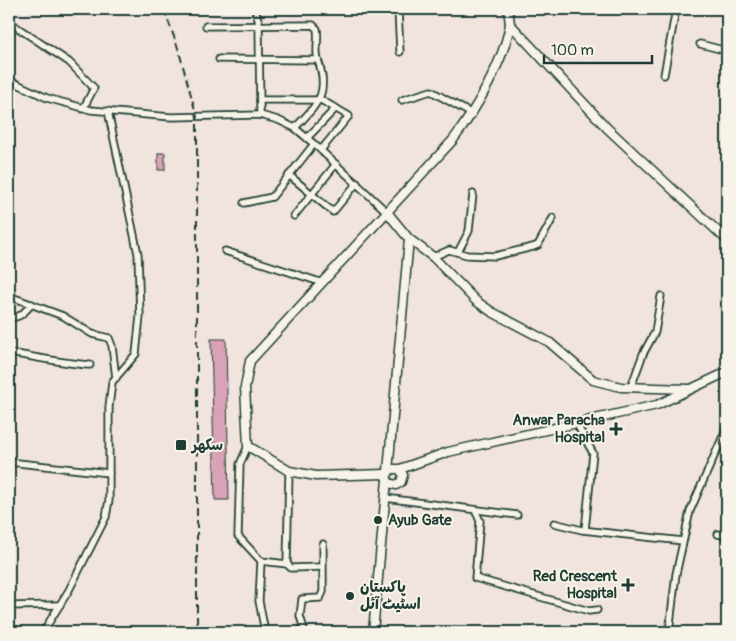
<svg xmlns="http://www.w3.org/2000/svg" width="736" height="641" viewBox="0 0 736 641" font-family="Pangolin,'Playpen Sans Arabic',sans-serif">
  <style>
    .building { fill: #daa2b6; stroke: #1f3d34 }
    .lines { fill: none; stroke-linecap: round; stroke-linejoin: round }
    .street-casing { stroke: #1f3d34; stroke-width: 9 }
    .secondary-casing { stroke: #1f3d34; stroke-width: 11 }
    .street { stroke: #f7f3e8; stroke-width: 5.5 }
    .secondary { stroke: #f7f3e8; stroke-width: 8 }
    .rail { stroke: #1f3d34; stroke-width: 2; stroke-dasharray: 8 4; stroke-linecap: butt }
    .poi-dot { fill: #1f3d34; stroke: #f7f3e8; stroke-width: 2 }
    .labels { text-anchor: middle; stroke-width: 4; stroke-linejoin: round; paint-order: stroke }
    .poi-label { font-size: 15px; font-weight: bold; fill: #1f3d34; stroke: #f7f3e8; text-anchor: start }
  </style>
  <rect width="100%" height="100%" fill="#f1e3de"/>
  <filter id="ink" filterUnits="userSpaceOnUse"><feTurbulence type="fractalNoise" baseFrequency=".02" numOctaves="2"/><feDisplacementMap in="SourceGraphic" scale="10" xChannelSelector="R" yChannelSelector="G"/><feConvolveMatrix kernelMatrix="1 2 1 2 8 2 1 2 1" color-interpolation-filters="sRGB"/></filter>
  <g filter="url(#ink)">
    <!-- building -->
    <g class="building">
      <rect x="158" y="153" width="7" height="17"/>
      <polygon points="211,339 226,339 229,500 215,500"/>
    </g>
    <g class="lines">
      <defs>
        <g id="street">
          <polyline points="255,9 259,23 260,115"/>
          <polyline points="398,9 400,52"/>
          <polyline points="9,22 69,62 94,88 83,109"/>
          <path d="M206,26L313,25L317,29C319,39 315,51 318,60C330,95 317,104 295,128"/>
          <polyline points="700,44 727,51"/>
          <polyline points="219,59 318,60"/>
          <polyline points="664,75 676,9"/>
          <polyline points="9,80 47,98 91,110 171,117 260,115 278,120 295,128 314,144 387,212"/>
          <polyline points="260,100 321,100 349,116 321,150"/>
          <polyline points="402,100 431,91 472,114"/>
          <polyline points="307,138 336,108"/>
          <polyline points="289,175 333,212 357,183"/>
          <polyline points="244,203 272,197 314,144"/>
          <polyline points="294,216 336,164"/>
          <polyline points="225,251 320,282"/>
          <polyline points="458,252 469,231 473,194"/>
          <polyline points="433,257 449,250 467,255 495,256 533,247 538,245 553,218"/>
          <polyline points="9,296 63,316 92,334 109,338 112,346 116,378"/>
          <path d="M9,317C20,319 24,312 32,304"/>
          <path d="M9,353C36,357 62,363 90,365"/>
          <polyline points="631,387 643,354 655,332 661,296"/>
          <polyline points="576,423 593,453 585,530"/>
          <polyline points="248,446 240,464 238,536 261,561 287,564 291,568 322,567"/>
          <polyline points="9,462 109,473"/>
          <polyline points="385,498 517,515"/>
          <polyline points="475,510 480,521 475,578 589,611 597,610"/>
          <polyline points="554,523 582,530 683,541"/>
          <polyline points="718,534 727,536"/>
          <polyline points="261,561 259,601 265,632"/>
          <polyline points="287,564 289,471"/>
          <polyline points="9,606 60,605"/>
          <polyline points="43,632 69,590 106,517 109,500 109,407 112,382 136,354 140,316 138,254 108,111"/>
          <polyline points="305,632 300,616 302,599 320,598 323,592 323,544"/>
          <polyline points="669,632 676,574 690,511 727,427"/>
        </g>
        <g id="secondary">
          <polyline points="508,9 510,24 607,128 727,240"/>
          <polyline points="387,212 409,239 433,257 476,301 492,312 549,342 593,380 621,387 689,389"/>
          <polyline points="400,469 403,475 401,482 396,485 389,483 386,477 391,469 400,469 448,452 657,405 727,372"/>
          <polyline points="388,471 409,239"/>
          <path d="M386,474L316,476L289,471L248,446L245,387L250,361L453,140C476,110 504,61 510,24"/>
          <polyline points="373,632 387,480"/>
        </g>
      </defs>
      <!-- street casing -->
      <use href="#street" class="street-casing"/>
      <!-- secondary casing -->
      <use href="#secondary" class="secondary-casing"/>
      <!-- street -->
      <use href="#street" class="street"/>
      <!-- secondary -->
      <use href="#secondary" class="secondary"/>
      <!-- rail -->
      <polyline class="rail" points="164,9 178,48 197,117 197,632"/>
    </g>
  </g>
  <!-- markers -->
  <g class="poi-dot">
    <path d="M613.5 421.5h5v5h5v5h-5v5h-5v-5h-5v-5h5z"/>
    <rect x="175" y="439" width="12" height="12" rx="2.5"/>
    <circle cx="378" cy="520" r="5"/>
    <path d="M625.5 577.5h5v5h5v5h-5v5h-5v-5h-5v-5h5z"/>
    <circle cx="350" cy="596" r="5"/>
  </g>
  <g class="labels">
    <!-- poi labels -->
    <g class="poi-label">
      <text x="605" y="425" text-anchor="end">Anwar Paracha<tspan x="605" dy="17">Hospital</tspan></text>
      <text x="192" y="450">سكهر</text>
      <text x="388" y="525">Ayub Gate</text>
      <text x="617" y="581" text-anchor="end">Red Crescent<tspan x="617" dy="17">Hospital</tspan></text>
      <text x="360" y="592">پاکستان<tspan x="360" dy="17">اسٹیٹ آئل</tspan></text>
    </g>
  </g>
  <!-- margin -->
  <rect width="736" height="641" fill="none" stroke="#f7f3e8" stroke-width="30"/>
  <rect x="15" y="15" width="706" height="611" fill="none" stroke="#1f3d34" stroke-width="2" filter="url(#ink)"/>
  <!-- scale -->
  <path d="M544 55v8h108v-8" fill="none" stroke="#1f3d34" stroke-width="2.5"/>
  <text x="551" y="55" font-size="15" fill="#1f3d34" stroke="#f7f3e8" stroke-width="4" paint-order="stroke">100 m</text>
</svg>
